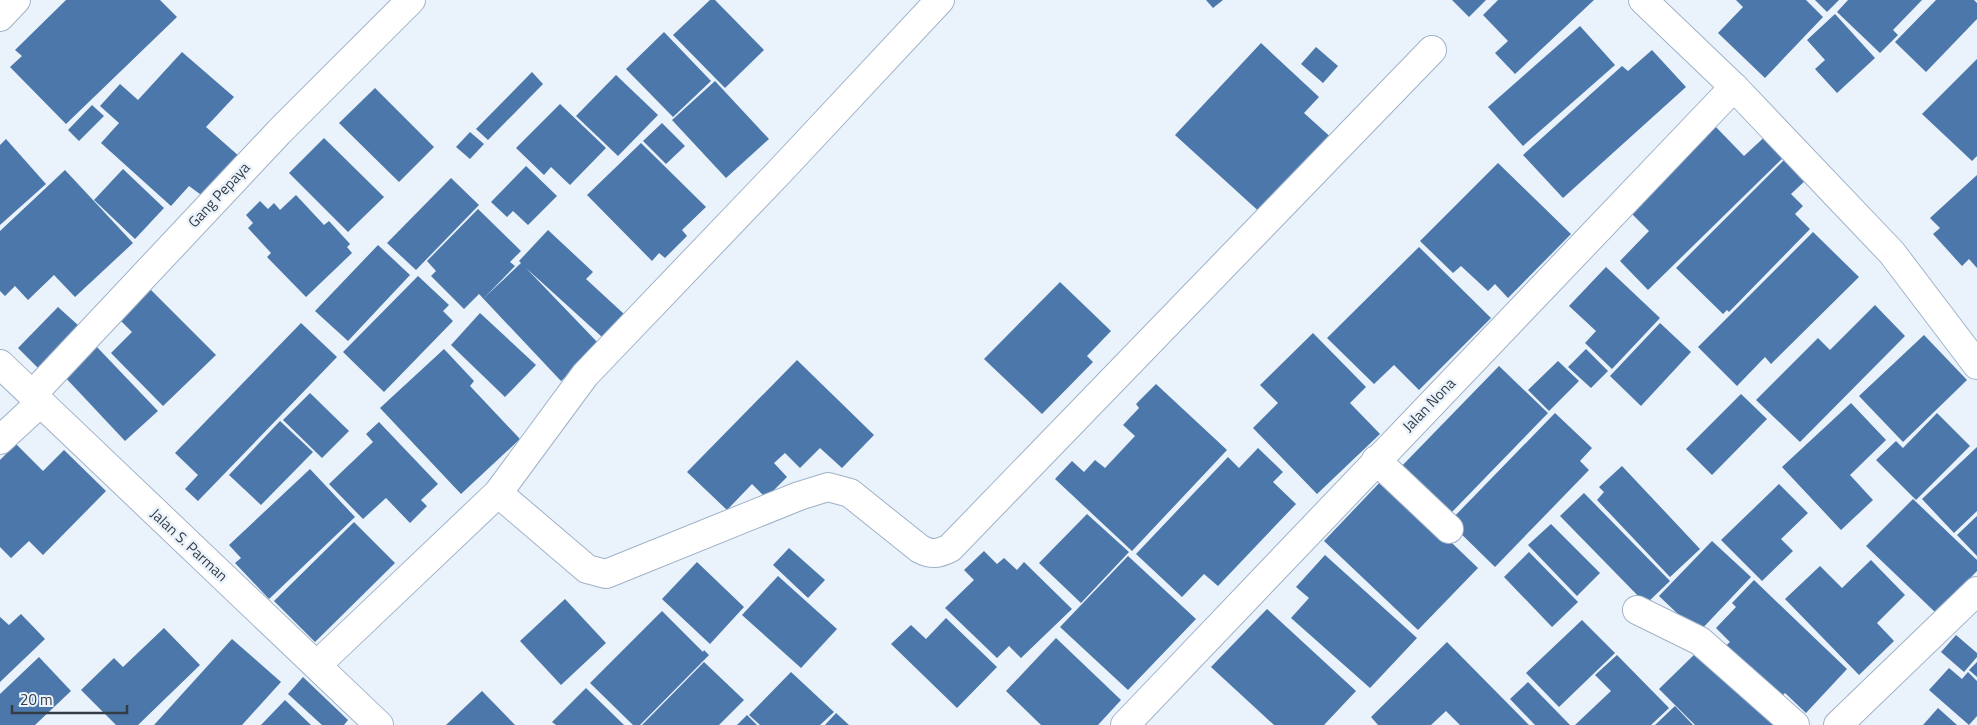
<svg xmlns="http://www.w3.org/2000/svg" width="1977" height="725" viewBox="0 0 1977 725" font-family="'Titillium Web',sans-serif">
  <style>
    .building { fill: #4b77aa }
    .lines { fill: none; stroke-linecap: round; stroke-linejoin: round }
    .minor-casing { stroke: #a0b2c9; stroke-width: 30 }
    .minor { stroke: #fff; stroke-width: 28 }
    .labels { text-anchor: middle; stroke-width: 5; stroke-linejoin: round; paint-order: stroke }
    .street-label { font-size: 15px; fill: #343c45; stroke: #eaf2fb }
  </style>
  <rect width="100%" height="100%" fill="#eaf2fb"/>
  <!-- building -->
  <g class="building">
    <polygon points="66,0 160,0 177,17 66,124 10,67 22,56 15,50"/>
    <polygon points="710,0 715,0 764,50 725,88 673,35"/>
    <polygon points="1206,0 1223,0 1213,8"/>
    <polygon points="1452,0 1486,0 1469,17"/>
    <polygon points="1498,0 1594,0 1515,74 1495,53 1508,41 1483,15"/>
    <polygon points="1736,0 1806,0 1823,17 1765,78 1718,33 1743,7"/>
    <polygon points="1815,0 1839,0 1827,12"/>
    <polygon points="1848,0 1922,0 1893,30 1898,35 1880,53 1837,12"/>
    <polygon points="1936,0 1974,0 1977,3 1977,19 1926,72 1895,42"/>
    <polygon points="1835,14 1875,58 1837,93 1815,69 1825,60 1807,40"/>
    <polygon points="1580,26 1615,65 1523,146 1488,107"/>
    <polygon points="664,32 711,81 673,117 626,69"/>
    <polygon points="1261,43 1319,97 1304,113 1335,141 1264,216 1175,135"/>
    <polygon points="1316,47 1338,66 1323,83 1301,64"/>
    <polygon points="1652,50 1686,87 1563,198 1523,155 1622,66 1628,71"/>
    <polygon points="182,52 234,97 206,127 240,157 204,197 189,186 171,206 101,143 119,123 100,106 120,84 138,100"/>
    <polygon points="1977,59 1977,156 1972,161 1922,114"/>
    <polygon points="532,72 543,84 488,140 476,129"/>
    <polygon points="616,75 658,115 618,156 576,116"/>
    <polygon points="715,81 769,139 726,178 672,120"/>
    <polygon points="375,88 434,147 399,182 339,123"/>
    <polygon points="560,104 606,148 570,185 551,167 544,175 516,148"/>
    <polygon points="92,105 104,116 79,141 68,130"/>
    <polygon points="662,123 685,146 666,164 643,141"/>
    <polygon points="1713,124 1744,156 1771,131 1790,151 1648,290 1620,261 1649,231 1626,208"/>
    <polygon points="470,132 484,144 470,159 456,147"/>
    <polygon points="324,138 384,197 348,232 289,173"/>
    <polygon points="6,139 46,184 0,225 0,145"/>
    <polygon points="641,143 706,207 682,230 687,236 665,258 659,253 652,261 587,195"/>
    <polygon points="1787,157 1808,178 1791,194 1803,206 1795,214 1810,229 1729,312 1727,310 1723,314 1676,268"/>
    <polygon points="1498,163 1571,234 1508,298 1495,284 1488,291 1461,266 1453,273 1420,241"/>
    <polygon points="526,166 557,196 528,225 513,211 507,217 491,202"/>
    <polygon points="123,169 164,208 135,239 94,200"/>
    <polygon points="65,170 133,243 75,297 54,275 28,300 15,286 5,296 0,291 0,231"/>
    <polygon points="1977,175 1977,268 1969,259 1962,266 1933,234 1940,228 1930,218"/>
    <polygon points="451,178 479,205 416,270 387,243"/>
    <polygon points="296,195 324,225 329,221 350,244 347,247 352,253 306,297 267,257 271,253 248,228 253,223 246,215 260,201 268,209 274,203 280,210"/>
    <polygon points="478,209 521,251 510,262 515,266 485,297 521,263 519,261 548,230 593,272 586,279 624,314 602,337 526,268 600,345 561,381 479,294 464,309 431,276 436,271 427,261"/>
    <polygon points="1813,232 1859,277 1771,364 1765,357 1737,386 1698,347"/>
    <polygon points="378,245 410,275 348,341 315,311"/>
    <polygon points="1419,247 1491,318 1419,390 1394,365 1374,384 1327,338"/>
    <polygon points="1606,267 1660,318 1612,369 1585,343 1596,331 1569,306"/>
    <polygon points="418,276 449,305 443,311 453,321 384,392 343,352"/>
    <polygon points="1060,282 1111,331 1087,356 1093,362 1042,414 984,359"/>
    <polygon points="149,288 216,355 163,406 111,353 132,332 118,318"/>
    <polygon points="1875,305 1905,336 1800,442 1756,400 1818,338 1830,350"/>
    <polygon points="58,307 79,326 38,368 18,348"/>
    <polygon points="480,313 536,365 505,397 451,345"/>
    <polygon points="301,323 337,357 198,501 185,489 198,475 175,453"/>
    <polygon points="1660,323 1691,352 1641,406 1610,376"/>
    <polygon points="1313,333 1366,387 1350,403 1380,434 1317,494 1253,428 1278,403 1260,385"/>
    <polygon points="1924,335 1967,380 1903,442 1859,396"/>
    <polygon points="95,345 158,411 125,441 63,375"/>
    <polygon points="444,349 474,381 470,386 520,439 461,494 380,408"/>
    <polygon points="1586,349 1608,371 1591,388 1568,367"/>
    <polygon points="797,360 874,435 842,468 820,448 800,468 785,453 774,463 787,477 766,498 752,484 727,510 687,472"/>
    <polygon points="1558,361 1579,381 1549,411 1528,390"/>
    <polygon points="1499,366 1548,413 1451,513 1424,486 1417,493 1396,472"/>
    <polygon points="1156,384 1227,450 1132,551 1055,479 1072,461 1084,472 1095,460 1105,468 1135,436 1123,425 1139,408 1136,404"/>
    <polygon points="310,393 349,431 322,458 283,420"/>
    <polygon points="1741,394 1767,419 1712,475 1686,449"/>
    <polygon points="1851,403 1886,440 1850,475 1873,500 1841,530 1782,467"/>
    <polygon points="1555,413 1592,448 1580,461 1589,470 1495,567 1449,522"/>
    <polygon points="1937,413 1970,446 1916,500 1876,460 1896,441 1903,448"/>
    <polygon points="280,421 313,452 261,505 229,475"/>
    <polygon points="379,422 438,484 421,500 427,506 410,523 386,498 363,519 329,484 373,442 366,434"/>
    <polygon points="16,444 43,471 64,450 106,491 43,555 29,541 11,558 0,547 0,460"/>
    <polygon points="1977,447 1977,511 1954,533 1922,499"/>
    <polygon points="1258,448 1283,472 1273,482 1296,504 1218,586 1204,574 1182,597 1136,554 1228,457 1239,468"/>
    <polygon points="1622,466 1700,549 1670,577 1597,500 1604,492 1599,487"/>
    <polygon points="310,469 355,517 269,599 235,563 241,558 229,545"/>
    <polygon points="1384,478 1478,568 1418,630 1324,541"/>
    <polygon points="1779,484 1808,513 1781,539 1793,551 1762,581 1721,540"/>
    <polygon points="1584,493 1670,581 1646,604 1560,516"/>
    <polygon points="1913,499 1977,560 1977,571 1936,613 1866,546"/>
    <polygon points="1087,514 1129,552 1081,603 1039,563"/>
    <polygon points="1977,516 1977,556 1957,535"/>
    <polygon points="354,522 395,563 315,642 274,601"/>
    <polygon points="1551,524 1600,573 1577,596 1528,545"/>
    <polygon points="1712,541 1751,577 1698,633 1659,596"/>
    <polygon points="789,548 825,580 808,598 773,565"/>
    <polygon points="984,551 997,564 1004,558 1017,570 1024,562 1072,609 1021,658 1009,646 997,658 945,608 974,580 964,570"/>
    <polygon points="1529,552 1578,602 1552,627 1504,577"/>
    <polygon points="1325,555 1417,638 1370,688 1291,618 1309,598 1296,587"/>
    <polygon points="1128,556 1196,619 1128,690 1060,627"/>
    <polygon points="1871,560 1905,595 1877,623 1894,641 1859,675 1785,599 1820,566 1842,588"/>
    <polygon points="697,562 744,607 710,644 662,599"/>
    <polygon points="778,576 837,629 801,668 742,615"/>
    <polygon points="1754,580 1847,669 1806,713 1785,693 1776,702 1721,650 1730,642 1716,628 1736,607 1732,603"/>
    <polygon points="565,599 606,643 561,685 520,641"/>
    <polygon points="1267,609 1356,691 1324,725 1274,725 1211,667"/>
    <polygon points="662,611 703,652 704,650 709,655 640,725 633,725 590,683"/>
    <polygon points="21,614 45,639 0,682 0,617 9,625"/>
    <polygon points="946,618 997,667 957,708 891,644 911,625 926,639"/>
    <polygon points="1582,620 1615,653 1559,707 1526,673"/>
    <polygon points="164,628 200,665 138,725 116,725 81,690 114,658 123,667"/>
    <polygon points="1956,635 1977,653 1977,657 1964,672 1941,652"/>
    <polygon points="1056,638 1121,700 1098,725 1041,725 1006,691"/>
    <polygon points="232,639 281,682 242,725 154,725"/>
    <polygon points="1447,642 1529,725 1460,725 1446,711 1431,725 1378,725 1371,717"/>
    <polygon points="1699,650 1773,725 1695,725 1659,689"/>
    <polygon points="1617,655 1669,708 1651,725 1575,725 1611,691 1595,675"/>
    <polygon points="39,657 71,691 35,725 0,725 0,694"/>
    <polygon points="704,662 744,700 719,725 642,725"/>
    <polygon points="1977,662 1977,677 1969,670"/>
    <polygon points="1949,668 1962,679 1968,672 1977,681 1977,716 1969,725 1929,690"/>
    <polygon points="791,672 834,712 820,725 760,725 749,715"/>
    <polygon points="303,677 348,720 344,725 322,725 288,694"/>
    <polygon points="1528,682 1570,725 1535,725 1510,699"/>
    <polygon points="586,688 624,725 556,725 552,722"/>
    <polygon points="482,691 515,725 446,725"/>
    <polygon points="285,700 311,725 261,725"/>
    <polygon points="1675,706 1693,725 1655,725"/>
    <polygon points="1938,708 1957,725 1923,725"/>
    <polygon points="836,713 849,725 825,725"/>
    <polygon points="747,715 757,725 737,725"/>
  </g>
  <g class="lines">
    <defs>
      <g id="minor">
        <polyline points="1643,0 1734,87 1892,253 1977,365"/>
        <polyline points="0,17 16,0"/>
        <polyline points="0,364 379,725"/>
        <polyline points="32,395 279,132 411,0"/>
        <polyline points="0,440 40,403"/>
        <polyline points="1376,460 1449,529"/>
        <path d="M498,493L587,569L606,574L799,496L828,487L850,493L920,549C932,555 938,554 950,548L1432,50"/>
        <polyline points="1637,610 1700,641 1795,725"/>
        <polyline points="317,665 498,493 585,375 783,168 940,0"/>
        <polyline points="1125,725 1734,87"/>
        <polyline points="1838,725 1977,591"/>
      </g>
    </defs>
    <!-- minor casing -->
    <use href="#minor" class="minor-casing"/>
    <!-- minor -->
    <use href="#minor" class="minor"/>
  </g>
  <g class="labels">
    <!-- street labels -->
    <g class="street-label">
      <text transform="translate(219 195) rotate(-47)" y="5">Gang Pepaya</text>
      <text transform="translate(1429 405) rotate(-46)" y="5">Jalan Nona</text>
      <text transform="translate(189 545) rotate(43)" y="5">Jalan S. Parman</text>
    </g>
  </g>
  <!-- scale -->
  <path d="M12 705v8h115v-8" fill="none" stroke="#343c45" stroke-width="2.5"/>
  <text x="20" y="705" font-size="15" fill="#343c45" stroke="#eaf2fb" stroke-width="4" paint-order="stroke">20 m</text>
</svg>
